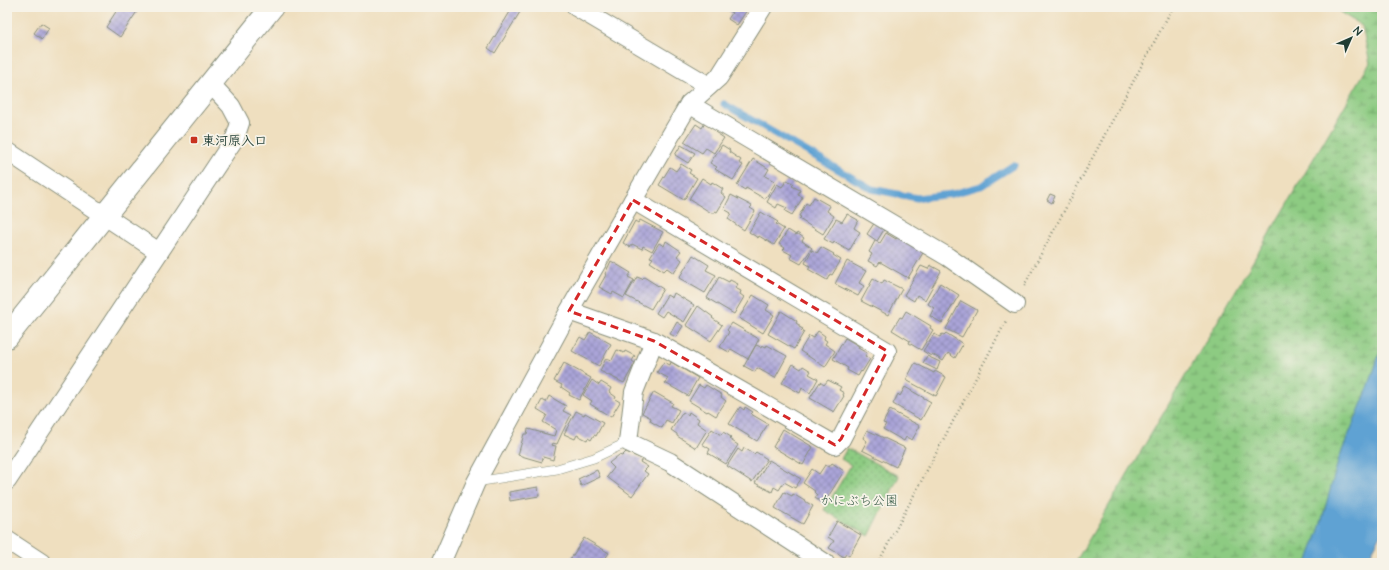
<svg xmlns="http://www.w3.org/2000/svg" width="1389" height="570" viewBox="0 0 1389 570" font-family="'Architects Daughter','Klee One',sans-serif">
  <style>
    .grass { fill: url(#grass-dots); stroke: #56845b }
    .wetland { fill: url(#wetland-marsh); stroke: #56845b }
    .water { fill: #5fa2d3; stroke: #3f7084 }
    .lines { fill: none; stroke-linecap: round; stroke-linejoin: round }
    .stream { stroke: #5fa2d3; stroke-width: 7 }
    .building { fill: url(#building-cross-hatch) }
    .service-casing { stroke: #878e7a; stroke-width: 10 }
    .minor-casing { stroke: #878e7a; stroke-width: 20 }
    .tertiary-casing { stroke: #878e7a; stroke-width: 24 }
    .path { stroke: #878e7a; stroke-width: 2.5; stroke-dasharray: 1 3; stroke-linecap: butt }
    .service { stroke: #fff; stroke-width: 9 }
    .minor { stroke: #fff; stroke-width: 18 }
    .tertiary { stroke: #fff; stroke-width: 22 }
    .marked { fill: none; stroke: #d62828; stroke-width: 3; stroke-dasharray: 8 5; stroke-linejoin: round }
    .poi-dot { fill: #c8321e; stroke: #f7f3e8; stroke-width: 1.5 }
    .labels { text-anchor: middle; stroke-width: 3.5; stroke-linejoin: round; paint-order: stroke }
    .poi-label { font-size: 13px; font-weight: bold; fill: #1f3d34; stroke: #f7f3e8; text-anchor: start }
    .park-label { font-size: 13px; fill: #355944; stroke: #f7f3e8 }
  </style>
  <defs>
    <pattern id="grass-dots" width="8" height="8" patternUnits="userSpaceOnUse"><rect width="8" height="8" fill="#8dcb82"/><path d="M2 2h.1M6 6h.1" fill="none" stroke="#73a66b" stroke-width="1.8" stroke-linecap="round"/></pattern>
    <pattern id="wetland-marsh" width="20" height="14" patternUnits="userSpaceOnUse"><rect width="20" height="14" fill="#8dcb82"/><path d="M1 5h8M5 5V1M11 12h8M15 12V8" fill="none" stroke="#73a66b"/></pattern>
    <pattern id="building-cross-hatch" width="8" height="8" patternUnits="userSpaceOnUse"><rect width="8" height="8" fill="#aaa4d8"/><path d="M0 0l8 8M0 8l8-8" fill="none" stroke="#8a87b0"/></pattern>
  </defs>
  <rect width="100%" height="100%" fill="#f7f3e8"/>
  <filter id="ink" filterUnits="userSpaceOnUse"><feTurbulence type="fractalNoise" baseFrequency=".025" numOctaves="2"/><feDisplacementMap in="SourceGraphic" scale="8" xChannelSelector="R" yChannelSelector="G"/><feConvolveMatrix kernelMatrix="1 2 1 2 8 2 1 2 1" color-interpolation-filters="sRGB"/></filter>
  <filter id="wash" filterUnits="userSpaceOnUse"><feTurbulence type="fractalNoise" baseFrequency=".012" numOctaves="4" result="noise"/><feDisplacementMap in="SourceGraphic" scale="16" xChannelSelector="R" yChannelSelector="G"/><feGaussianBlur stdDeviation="0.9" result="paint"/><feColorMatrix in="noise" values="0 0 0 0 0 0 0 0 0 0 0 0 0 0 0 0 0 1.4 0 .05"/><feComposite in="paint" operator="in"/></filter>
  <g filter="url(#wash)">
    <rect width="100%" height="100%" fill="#efdfbf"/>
    <!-- grass -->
    <polygon class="grass" points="847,448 899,476 869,536 824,510 851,465 841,459"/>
    <!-- wetland -->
    <polygon class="wetland" points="1332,7 1382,7 1382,501 1309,563 1075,563 1370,63 1362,26"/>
    <!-- water -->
    <polygon class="water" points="1382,346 1382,533 1366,563 1307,563 1319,530 1339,458 1368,388"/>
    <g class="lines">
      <!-- stream -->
      <polyline class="stream" points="724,104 872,189 917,198 952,194 981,186 1014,165"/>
    </g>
    <g id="blocks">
      <!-- building -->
      <g class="building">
        <polygon points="119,7 140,7 120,37 106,27"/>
        <polygon points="513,7 523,7 495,53 488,48"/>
        <polygon points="723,7 749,7 737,25 728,19 732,13"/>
        <polygon points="41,23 49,28 42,39 34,33"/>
        <polygon points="705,123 717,130 715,132 724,138 714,153 706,148 702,153 684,142 696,124 702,128"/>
        <polygon points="681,145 695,153 688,163 675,155"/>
        <polygon points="722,145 730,150 729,152 741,160 739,163 743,165 733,180 715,169 717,167 710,163"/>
        <polygon points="753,159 769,169 765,176 776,182 765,199 746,188 745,190 737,185"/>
        <polygon points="681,164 691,170 689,173 697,178 684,200 659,185 670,167 676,171"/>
        <polygon points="702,178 711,184 712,182 723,189 721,193 726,197 717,212 715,211 713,214 689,199"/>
        <polygon points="787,180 794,184 792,186 800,190 798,195 803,197 792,215 785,211 787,208 778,204 776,208 767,202 777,184 782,187"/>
        <polygon points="1050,194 1055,196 1052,203 1047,200"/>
        <polygon points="731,195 752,206 750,208 755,211 744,230 728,219 731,213 724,209"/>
        <polygon points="814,197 830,206 827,211 834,216 823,234 799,219 801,217 799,216 806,203 809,205"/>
        <polygon points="761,212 778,222 776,224 784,229 774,245 759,236 758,238 749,232"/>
        <polygon points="847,214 858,220 854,228 860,232 849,251 834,242 833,244 824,239 836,219 842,222"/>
        <polygon points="640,220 663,232 652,251 643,246 642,249 632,244 630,247 623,243 635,221 638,223"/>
        <polygon points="875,222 885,228 877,241 867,234"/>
        <polygon points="788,230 796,235 797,233 804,238 802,241 812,248 801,264 790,258 792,255 783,250 785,248 779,244"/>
        <polygon points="886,233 896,239 898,236 924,251 908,278 880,262 877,266 868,261 872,254 869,252 875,241 880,243"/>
        <polygon points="666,241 681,251 677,256 682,260 674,273 667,268 664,271 650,262 653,258 650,257 659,243 664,246"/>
        <polygon points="821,247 834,254 833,255 841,260 832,275 830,274 827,280 808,269 810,266 805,263 812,250 817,253"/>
        <polygon points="693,255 709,265 706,270 716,275 705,293 679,278"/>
        <polygon points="611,261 631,273 628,277 634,280 624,298 613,292 612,294 599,287 606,275 605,274"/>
        <polygon points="847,261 866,271 859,283 864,286 858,296 835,284"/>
        <polygon points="930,265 941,271 925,300 917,295 914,301 904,295 921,266 928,269"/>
        <polygon points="637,277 642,279 644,277 663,289 651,309 626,296"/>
        <polygon points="719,277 729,282 730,280 738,284 735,288 741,291 740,294 744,297 734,314 707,298"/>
        <polygon points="873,279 882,284 884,280 902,289 888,315 861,301"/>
        <polygon points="940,283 959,295 942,323 930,316 934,308 928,304"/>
        <polygon points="674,293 694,305 684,322 666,311 662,317 656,313 667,295 672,298"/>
        <polygon points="753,295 769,305 766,310 774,315 763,333 739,318"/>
        <polygon points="961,301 977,310 962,337 946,329"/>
        <polygon points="698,306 713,317 712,318 722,325 711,341 686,325"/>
        <polygon points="781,311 797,321 796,323 799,325 799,327 803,329 801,331 804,332 794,349 768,334"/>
        <polygon points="906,311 931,326 930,328 933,330 921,350 909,343 910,341 892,330 900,317 902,318"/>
        <polygon points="677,322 683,326 676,337 670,334"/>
        <polygon points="732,323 759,339 748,359 731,349 729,352 720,347 729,332 727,330"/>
        <polygon points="818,331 825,336 824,339 827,341 825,344 835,351 825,367 800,351 809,336 813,338"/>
        <polygon points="590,332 611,344 599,366 572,351 580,337 585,340"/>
        <polygon points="946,333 963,344 955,358 948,353 943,361 932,354 931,356 923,351 934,334 940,337 942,334 944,335"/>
        <polygon points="845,338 859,346 858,348 867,353 865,356 870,359 862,372 861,371 858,376 847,370 848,368 833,359"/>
        <polygon points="756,345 761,347 762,345 766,347 767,345 787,356 775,378 757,368 755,372 744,366"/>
        <polygon points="617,350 624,353 625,351 635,356 632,361 635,363 624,383 600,371 606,358 612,360"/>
        <polygon points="927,356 940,362 937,370 923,363"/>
        <polygon points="664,362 670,365 671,362 698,378 688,396 665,383 668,378 657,372"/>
        <polygon points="564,363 591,378 579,400 569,395 570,393 561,387 562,385 554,381"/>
        <polygon points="915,363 934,373 935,371 946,377 936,396 906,380"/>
        <polygon points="793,364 801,369 803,366 811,371 809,374 818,379 810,393 802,388 800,393 782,383"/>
        <polygon points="592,380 599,385 601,382 611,388 609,392 616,397 615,399 620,402 611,417 590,404 592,401 583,395"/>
        <polygon points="828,380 841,387 839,390 844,393 843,395 844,396 834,412 810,398 820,382 824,385"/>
        <polygon points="699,385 704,388 706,385 722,395 721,397 726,401 716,416 708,411 707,412 689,401"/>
        <polygon points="905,387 931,402 921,420 893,404 898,394 900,396"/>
        <polygon points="654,392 673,403 671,406 679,410 672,423 666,420 662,428 650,421 651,418 642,413"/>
        <polygon points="549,396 566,406 563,411 571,415 562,433 557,444 552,443 551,445 556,446 553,460 543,457 542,462 518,455 524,434 527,434 528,429 554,436 556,430 543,422 547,415 537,409 542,400 546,402"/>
        <polygon points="740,407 744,410 745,407 753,412 751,414 768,424 757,441 729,424"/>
        <polygon points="890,410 920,426 912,440 906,437 904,441 883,429 886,424 883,423"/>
        <polygon points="576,411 584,415 585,413 603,423 596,436 594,435 591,440 588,438 587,440 577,435 575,439 564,434"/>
        <polygon points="683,412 688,415 689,412 699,419 697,423 707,430 696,448 677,436 677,434 671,430"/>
        <polygon points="712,429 721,435 723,432 731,437 729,439 738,445 726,464 708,453 710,449 702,444"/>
        <polygon points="783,429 813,447 803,465 773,447"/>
        <polygon points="867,430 905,448 896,467 862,450 867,441 863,438"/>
        <polygon points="744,448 754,454 756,452 767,459 752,482 727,466 738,449 742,452"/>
        <polygon points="626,452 642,459 640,462 648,467 644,471 648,474 632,496 607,477 614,468 609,463 619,455 622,456"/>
        <polygon points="769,460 801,479 795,488 784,482 779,490 774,487 772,492 755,483"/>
        <polygon points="832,463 844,471 826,500 824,500 822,503 815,498 817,495 814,492 815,491 803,483 812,469 819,474 825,465 829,467"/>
        <polygon points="597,470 600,477 581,486 578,479"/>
        <polygon points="538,487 539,496 510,501 509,492"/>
        <polygon points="784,492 792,496 793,494 813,506 803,524 775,508"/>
        <polygon points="837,521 861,535 849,556 846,554 844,557 829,548 834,541 828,537"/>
        <polygon points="584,538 609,553 602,563 568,563"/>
      </g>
    </g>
  </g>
  <g filter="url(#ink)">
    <use href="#blocks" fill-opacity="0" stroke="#878e7a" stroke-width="1"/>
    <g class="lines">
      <defs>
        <polyline id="service" points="476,482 557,469 594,458 628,442"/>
        <g id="minor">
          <polyline points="576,7 709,86"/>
          <polyline points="689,104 948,257 1015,304"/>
          <polyline points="7,151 159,252"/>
          <polyline points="569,311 654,341 835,445 841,439 887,351 633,200"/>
          <polyline points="654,341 634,392 628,442 670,462 825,563"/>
          <polyline points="7,481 235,138 240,123 231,106 210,83"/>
          <polyline points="7,540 42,563"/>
          <polyline points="441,563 476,482 569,311 633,200 689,104 719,77 763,7"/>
        </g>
        <polyline id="tertiary" points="7,337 272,7"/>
      </defs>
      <!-- service casing -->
      <use href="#service" class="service-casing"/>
      <!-- minor casing -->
      <use href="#minor" class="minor-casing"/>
      <!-- tertiary casing -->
      <use href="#tertiary" class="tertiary-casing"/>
      <!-- path -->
      <g class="path">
        <polyline points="1024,286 1173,7"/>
        <polyline points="878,563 1006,321"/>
      </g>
      <!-- service -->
      <use href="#service" class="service"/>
      <!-- minor -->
      <use href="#minor" class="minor"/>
      <!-- tertiary -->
      <use href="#tertiary" class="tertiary"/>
    </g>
  </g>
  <!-- marked area -->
  <path class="marked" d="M633,200L887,351L841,439L835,445L654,341L569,311Z"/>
  <!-- markers -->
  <rect class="poi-dot" x="190" y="136" width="8" height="8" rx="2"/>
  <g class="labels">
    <!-- poi labels -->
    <g class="poi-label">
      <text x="202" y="145">東河原入口</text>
    </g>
    <!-- park labels -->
    <g class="park-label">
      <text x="859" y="505">かにぶち公園</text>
    </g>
  </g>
  <!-- margin -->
  <rect width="1389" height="570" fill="none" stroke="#f7f3e8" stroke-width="24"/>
  <!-- north arrow -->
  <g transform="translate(1351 38) rotate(45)" stroke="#f7f3e8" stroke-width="3" paint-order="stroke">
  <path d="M0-3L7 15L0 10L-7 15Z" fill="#1f3d34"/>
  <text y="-6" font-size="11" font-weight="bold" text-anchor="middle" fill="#1f3d34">N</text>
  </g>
</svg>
